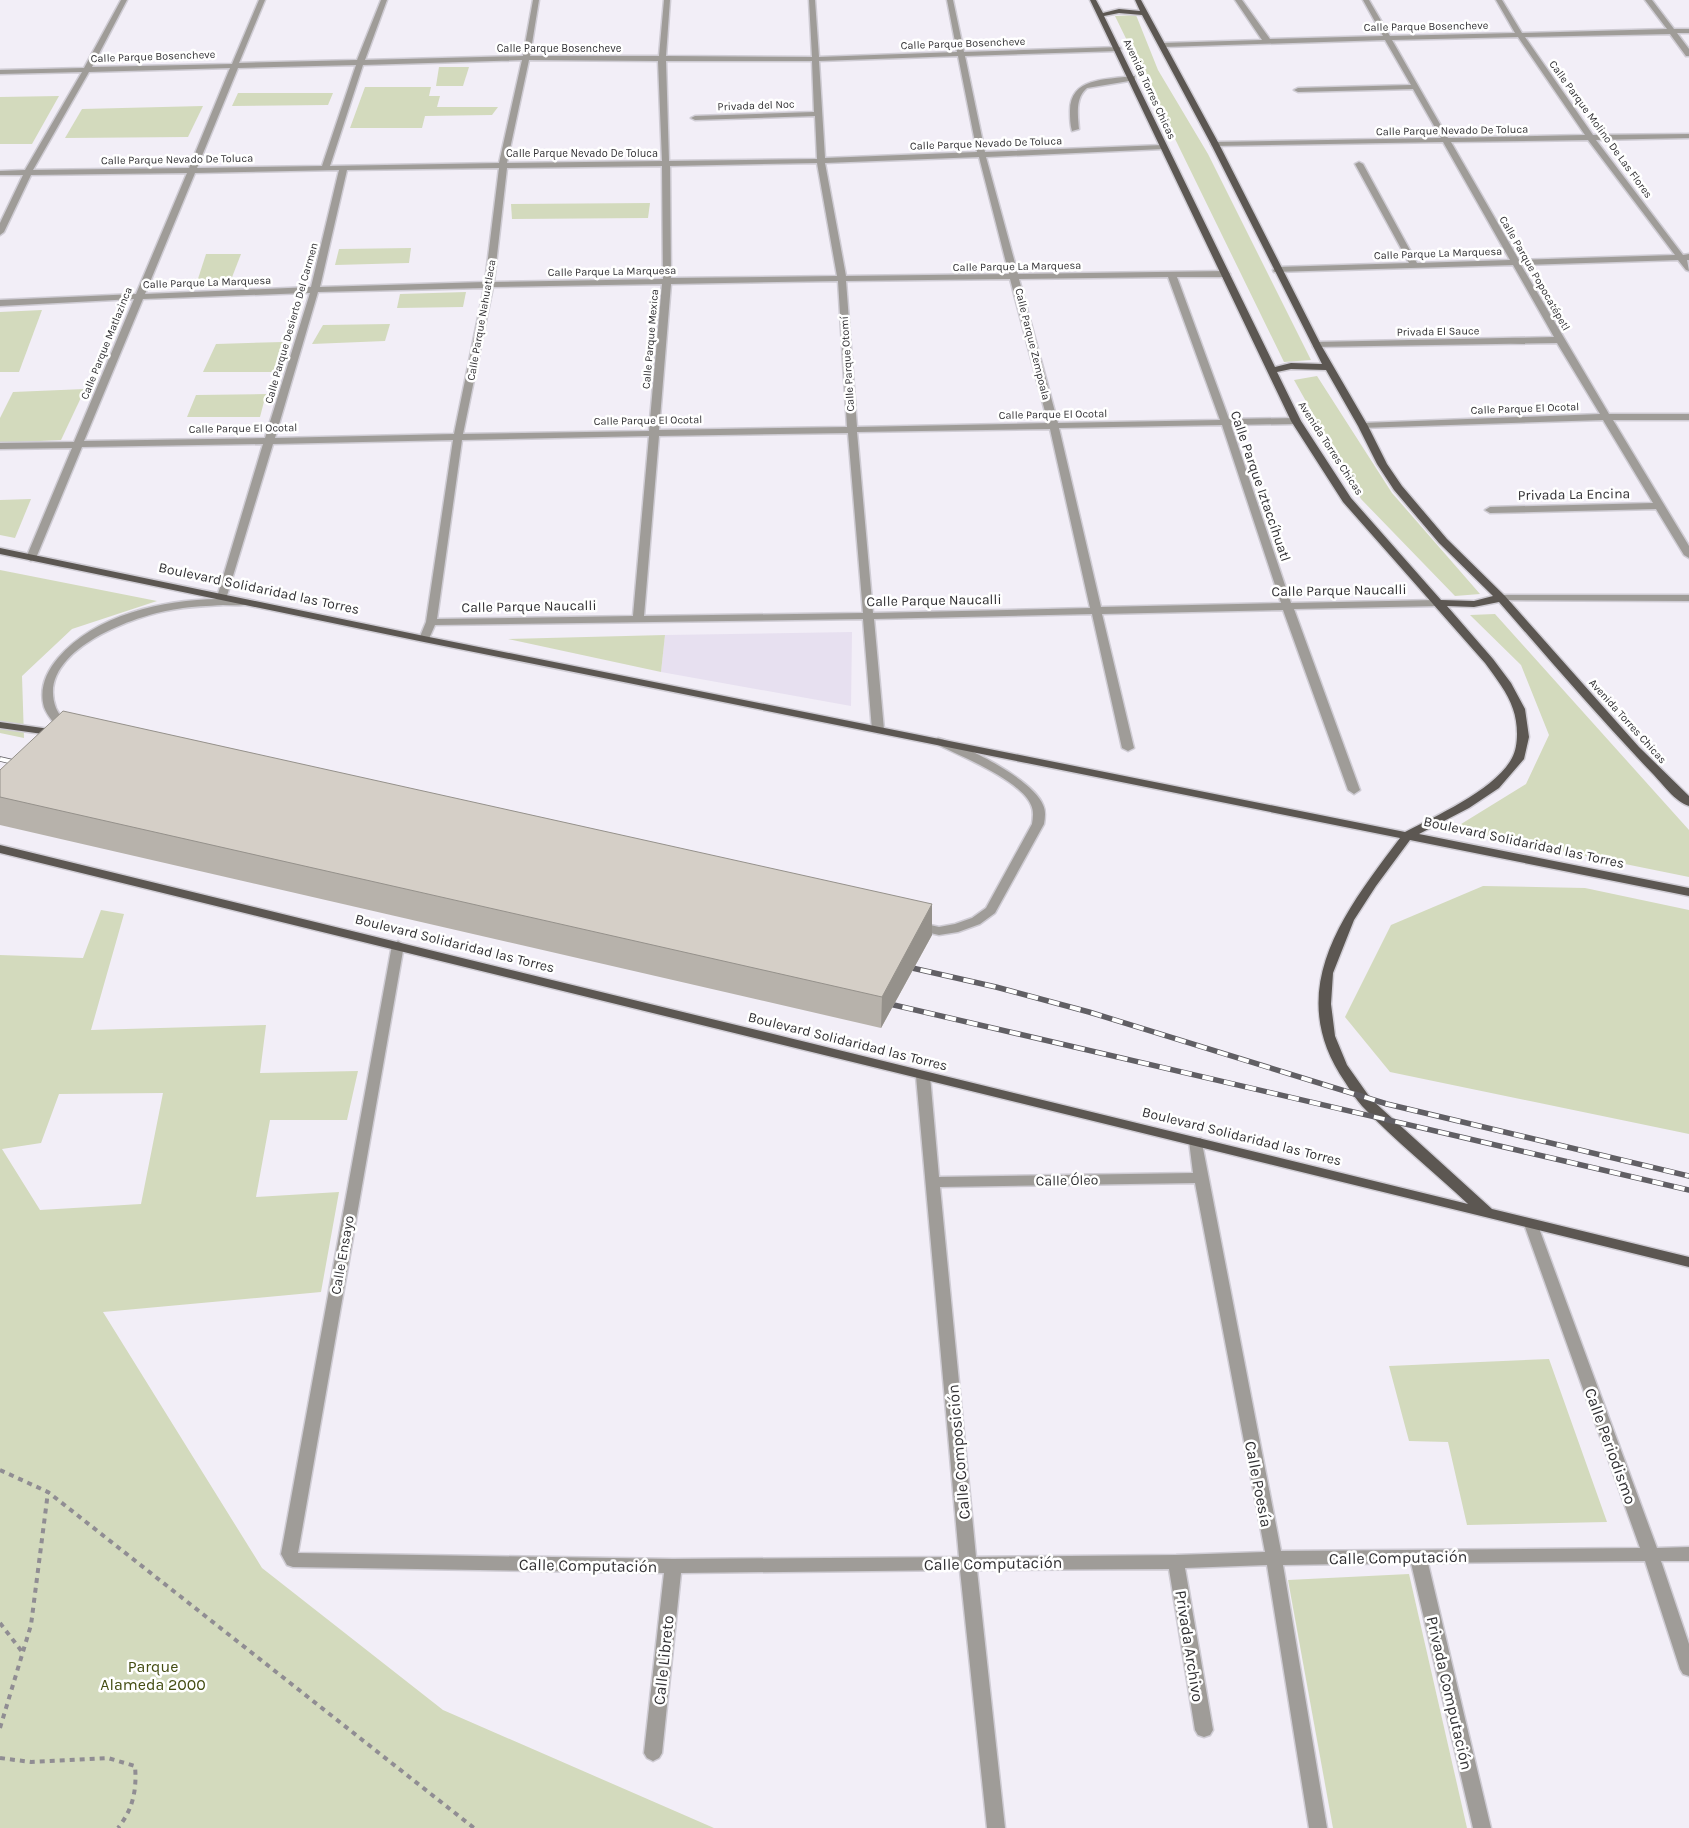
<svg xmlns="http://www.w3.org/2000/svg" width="1689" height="1828" viewBox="0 0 1689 1828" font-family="Karla,sans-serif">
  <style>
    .built { fill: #e7e0f0 }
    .green { fill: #d3dabd; fill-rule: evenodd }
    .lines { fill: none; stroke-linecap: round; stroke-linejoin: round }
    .minor-casing { stroke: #cfccd4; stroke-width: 3 }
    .major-casing { stroke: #cfccd4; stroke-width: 3 }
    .path { stroke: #908d93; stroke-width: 4; stroke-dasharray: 5 5; stroke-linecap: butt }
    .minor { fill: #9f9c98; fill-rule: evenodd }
    .major { fill: #5c5752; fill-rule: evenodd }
    .rail-casing { stroke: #615f64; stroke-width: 5.5 }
    .rail { stroke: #fff; stroke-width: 4; stroke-dasharray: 11; stroke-linecap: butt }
    .wall { fill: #b7b2ab }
    .shaded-wall { fill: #95918b }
    .building { fill: #d5cfc7; stroke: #95918b }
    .labels { text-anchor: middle; stroke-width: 5; stroke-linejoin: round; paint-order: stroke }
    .far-street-label { font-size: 11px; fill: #313033; stroke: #fff }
    .street-label { font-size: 14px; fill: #313033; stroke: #fff }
    .near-street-label { font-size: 16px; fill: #313033; stroke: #fff }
    .near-park-label { font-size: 16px; fill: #444d12; stroke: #fff }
  </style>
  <rect width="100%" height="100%" fill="#f2eef7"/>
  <!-- built -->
  <polygon class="built" points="852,632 851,706 661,672 665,635"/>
  <!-- green -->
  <g class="green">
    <polygon points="1136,15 1158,70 1208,154 1311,360 1284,362 1115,16"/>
    <polygon points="439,67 469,67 463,86 436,86"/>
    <polygon points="365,87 431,87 429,96 440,96 437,107 498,107 492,115 425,116 422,128 350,128"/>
    <polygon points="238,93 333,93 328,105 232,106"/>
    <polygon points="59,96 32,144 0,144 0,97"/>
    <polygon points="203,106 188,137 65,138 82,109"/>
    <polygon points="650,203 648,218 512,219 511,204"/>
    <polygon points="411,248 409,263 335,265 339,249"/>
    <polygon points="206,254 241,254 229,285 196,285"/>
    <polygon points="466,292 463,307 397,308 400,294"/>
    <polygon points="42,310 19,372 0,372 0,312"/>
    <polygon points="390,324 385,341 312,344 323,325"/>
    <polygon points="283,342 275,372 203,372 216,344"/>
    <polygon points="1317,376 1392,493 1480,594 1455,596 1361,499 1294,380"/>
    <polygon points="85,389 61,440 0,443 0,418 13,392"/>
    <polygon points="266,394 260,417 187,417 196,395"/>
    <polygon points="31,499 15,538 0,535 0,500"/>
    <polygon points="0,570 157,601 72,629 22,676 24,738 0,733"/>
    <polygon points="1495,614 1689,830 1689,877 1453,829 1526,784 1549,735 1521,665 1470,615"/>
    <polygon points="665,635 661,672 508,639"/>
    <polygon points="1483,886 1585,888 1689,910 1689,1134 1390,1072 1345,1017 1391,925"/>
    <path d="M101,910L124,914L91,1030L266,1025L260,1073L358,1071L347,1120H270L256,1197L339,1192L321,1292L103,1312L262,1568L443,1710L714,1828H0V955L83,958ZM163,1093L141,1204L40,1210L2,1149L41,1143L59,1094Z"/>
    <polygon points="1549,1359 1607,1522 1467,1525 1448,1442 1409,1441 1389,1366"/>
    <polygon points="1409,1574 1467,1828 1333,1828 1288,1580"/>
  </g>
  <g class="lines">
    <defs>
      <g id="minor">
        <path d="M121,0H127L92,67L232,64L259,0H265L239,63L357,60L381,0H387L365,60L523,56L533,0H539L530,56H659L664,0H670L666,56L812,57L809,0H815L819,57L957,52L947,0H953L964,52L1120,47L1121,49L1117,51L965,56L985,152L1163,145L1167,147L1163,149L986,157L1018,274L1226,271L1230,274L1226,277H1177L1229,419L1296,418L1301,421L1296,424L1231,425L1291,603L1437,600L1442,603L1437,606L1294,609L1360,790L1354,794L1348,790L1283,610L1102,614L1134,748L1128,751L1122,748L1092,614L874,619L884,730L878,733L872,730L863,619L435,625L428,641H420L419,639L426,622L453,440L273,444L226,599L250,600L251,602L250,604C241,606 232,605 223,605C208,606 193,606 177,609C137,614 34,651 56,708C59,715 66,723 71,730L69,732H61C56,725 47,716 44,707C39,689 46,672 58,658C96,614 163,600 218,599L217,597L263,444L82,447L36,558L31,561L26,558L72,448L0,449V443L74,442L134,299L0,306V300L136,294L187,173L31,175L4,232L0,235V223L23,175H0V171L25,170L82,72L0,74V70L84,68ZM958,56L977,152L825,158L819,61ZM522,60L499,163L330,166L363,65ZM529,60L658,61L662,161L507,163ZM666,61H812L814,112L695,116L691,118L695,120L815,116L817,159L669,161ZM356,65L322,166L197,168L238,68ZM230,68L189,168L33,170L89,72ZM979,157L1009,274L846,276L825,163ZM817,163L837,276L671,278L670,166ZM662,166L663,279L494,282L507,168ZM499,168L485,282L320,287L347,170ZM339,170L311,287L145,294L195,173ZM1168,277L1220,420L1058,423L1019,279ZM1010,279L1048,423L857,427L846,281ZM838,281L847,427L659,430L671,284ZM662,284L649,431L463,434L493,287ZM484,288L454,434L275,438L318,292ZM306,293H310L265,438L84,441L143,299ZM1222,425L1281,603L1101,607L1059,428ZM1050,429L1090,608L873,613L857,432ZM848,433L863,613L644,616L659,436ZM649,436L633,616L437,619L462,440Z"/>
        <path d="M1235,0H1242L1270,39L1383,36L1363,0H1369L1390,36L1515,33L1496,0H1502L1522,33L1667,29L1645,0H1652L1674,29H1689V33H1677L1689,49V56H1686L1670,34L1525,37L1593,135L1689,134V138L1596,140L1683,255L1689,254V260H1687L1689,271L1686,270L1678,260L1521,265L1609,414H1689V420H1613L1689,546V558L1684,555L1656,509L1490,513L1485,510L1490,507L1653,503L1603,420L1360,428V424L1363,423L1600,414L1557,343L1313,347V343L1316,342L1554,337L1513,265L1274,272L1273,270L1277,267L1409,263L1355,164L1359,162L1363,164L1417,263L1510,260L1443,142L1212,146L1211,144L1215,142L1441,138L1413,89L1298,92L1294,90L1298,88L1411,85L1385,40L1163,47L1159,45L1163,43L1262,40ZM1518,37L1585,135L1448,138L1392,40ZM1588,140L1675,255L1519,260L1451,142Z"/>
        <path d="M1132,76H1135V80L1087,88C1075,98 1078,114 1079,129L1072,131C1070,125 1070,117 1070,111C1070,77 1106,80 1132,76Z"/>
        <polygon points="1501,595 1689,595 1689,601 1497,600 1496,598"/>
        <path d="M938,738C963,744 1034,780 1043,805C1046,811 1045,818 1044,824L995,913L980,924L958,932L939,935L913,929L911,926L917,922L939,927L955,924L972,918L986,908L1032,824C1033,818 1034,811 1031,805C1021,780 958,755 934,743L932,741Z"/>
        <path d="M398,941L404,945L298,1553L673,1559L959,1557L916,1076L918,1073H928L930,1076L939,1177L1193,1173L1189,1141L1191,1138H1201L1281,1551L1640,1548L1524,1224L1526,1220H1536L1657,1548L1689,1547V1561H1661L1689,1644V1676L1683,1674L1680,1669L1645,1561L1428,1563L1491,1828H1473L1411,1563L1283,1565L1327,1828H1309L1267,1565L1185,1568L1213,1730L1210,1735L1204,1737L1198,1735L1195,1730L1169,1569L977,1570L1005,1828H987L960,1570L681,1573L662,1753L659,1758L653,1761L647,1758L644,1753L664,1573L293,1567L287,1565L281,1554L392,945ZM1195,1183L1265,1552L1176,1555L976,1557L940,1187Z"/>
      </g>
      <g id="major">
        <path d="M1090,0H1096L1103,13L1119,9L1140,11L1135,0H1141L1219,144L1321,345L1368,426L1387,464L1402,486L1447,539L1505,596L1639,747L1689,796V806C1675,802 1662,783 1652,773C1599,718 1549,659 1499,602L1474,607L1447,606L1493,659L1511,683L1525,709L1529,737L1524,759L1499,788L1469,808L1419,834L1689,888V896L1410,840L1376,886L1354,920L1333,973L1331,1004L1335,1036L1347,1065L1371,1099L1492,1209L1689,1257V1267L0,853V845L1468,1204C1433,1171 1395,1141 1362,1106C1356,1099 1350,1090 1345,1082C1282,991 1344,912 1400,838L424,642L0,554V548L424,636L1405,832C1436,816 1496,789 1512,758C1519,745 1518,723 1513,709C1508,693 1495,677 1485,663L1343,502L1291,421ZM1119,13L1142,15L1211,144L1322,364L1291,363L1275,367L1104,16ZM1291,369L1326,370L1358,426L1377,464L1394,490L1439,543L1493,596L1474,601L1441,600L1351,498L1301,421L1277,372Z"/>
        <polygon points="0,722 57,730 63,733 57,736 0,728"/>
      </g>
    </defs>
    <!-- minor casing -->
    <use href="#minor" class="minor-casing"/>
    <!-- major casing -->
    <use href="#major" class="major-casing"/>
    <!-- path -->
    <g class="path">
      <polyline points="0,1470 48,1492 474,1828"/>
      <polyline points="0,1623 23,1653"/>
      <polyline points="0,1728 31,1625 48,1492"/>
      <path d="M0,1758L31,1762L108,1758L135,1766C137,1790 133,1809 118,1828"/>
    </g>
    <!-- minor -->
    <use href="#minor" class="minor"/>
    <!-- major -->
    <use href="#major" class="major"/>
    <defs>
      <g id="rail">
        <polyline points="0,759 22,764"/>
        <polyline points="899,965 996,987 1089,1012 1387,1104 1689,1176"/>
        <polyline points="881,1002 1689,1190"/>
      </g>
    </defs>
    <!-- rail casing -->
    <use href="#rail" class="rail-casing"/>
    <!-- rail -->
    <use href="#rail" class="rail"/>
  </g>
  <!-- wall -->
  <polygon class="wall" points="0,770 932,904 932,935 881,1028 0,825"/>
  <!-- shaded-wall -->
  <polygon class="shaded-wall" points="932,904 932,935 881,1028 882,997"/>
  <!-- building -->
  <polygon class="building" points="63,711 932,904 882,997 0,797 0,770"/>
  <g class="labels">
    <!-- far-street labels -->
    <g class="far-street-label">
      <text transform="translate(1426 26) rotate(-1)" y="4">Calle Parque Bosencheve</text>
      <text transform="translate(963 43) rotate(-2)" y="4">Calle Parque Bosencheve</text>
      <text x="559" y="52">Calle Parque Bosencheve</text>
      <text transform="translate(153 56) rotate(-2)" y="4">Calle Parque Bosencheve</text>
      <text transform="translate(1150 89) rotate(65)" y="4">Avenida Torres Chicas</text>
      <text transform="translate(756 105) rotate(-2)" y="4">Privada del Noc</text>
      <text transform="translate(1601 129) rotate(54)" y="4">Calle Parque Molino De Las Flores</text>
      <text transform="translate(1452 130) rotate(-1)" y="4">Calle Parque Nevado De Toluca</text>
      <text transform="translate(986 143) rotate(-2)" y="4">Calle Parque Nevado De Toluca</text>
      <text x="582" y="157">Calle Parque Nevado De Toluca</text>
      <text transform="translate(177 159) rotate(-1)" y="4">Calle Parque Nevado De Toluca</text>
      <text transform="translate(1438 253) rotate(-2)" y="4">Calle Parque La Marquesa</text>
      <text transform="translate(1017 266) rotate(-1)" y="4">Calle Parque La Marquesa</text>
      <text transform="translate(612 271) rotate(-1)" y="4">Calle Parque La Marquesa</text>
      <text transform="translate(1535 273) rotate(60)" y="4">Calle Parque Popocatépetl</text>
      <text transform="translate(207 282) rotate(-2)" y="4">Calle Parque La Marquesa</text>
      <text transform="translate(481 320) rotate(-80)" y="4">Calle Parque Nahuatlaca</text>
      <text transform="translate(291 323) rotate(-74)" y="4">Calle Parque Desierto Del Carmen</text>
      <text transform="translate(1438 331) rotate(-1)" y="4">Privada El Sauce</text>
      <text transform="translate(650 339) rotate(-85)" y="4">Calle Parque Mexica</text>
      <text transform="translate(106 343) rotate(-68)" y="4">Calle Parque Matlazinca</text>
      <text transform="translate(1033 344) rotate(76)" y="4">Calle Parque Zempoala</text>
      <text transform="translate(847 364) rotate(-94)" y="4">Calle Parque Otomí</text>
      <text transform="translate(1525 408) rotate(-2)" y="4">Calle Parque El Ocotal</text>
      <text transform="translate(1053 414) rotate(-1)" y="4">Calle Parque El Ocotal</text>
      <text transform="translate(648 420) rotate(-1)" y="4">Calle Parque El Ocotal</text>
      <text transform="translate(243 428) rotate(-1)" y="4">Calle Parque El Ocotal</text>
      <text transform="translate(1331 448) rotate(57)" y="4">Avenida Torres Chicas</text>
      <text transform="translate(1628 721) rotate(48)" y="4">Avenida Torres Chicas</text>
    </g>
    <!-- street labels -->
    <g class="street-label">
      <text transform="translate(1261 486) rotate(71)" y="5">Calle Parque Iztaccíhuatl</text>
      <text transform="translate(1574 494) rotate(-1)" y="5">Privada La Encina</text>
      <text transform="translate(259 588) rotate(12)" y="5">Boulevard Solidaridad las Torres</text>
      <text transform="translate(1339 590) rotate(-1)" y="5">Calle Parque Naucalli</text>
      <text transform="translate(934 600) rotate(-1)" y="5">Calle Parque Naucalli</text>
      <text transform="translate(529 606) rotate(-1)" y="5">Calle Parque Naucalli</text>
      <text transform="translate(1524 842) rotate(12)" y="5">Boulevard Solidaridad las Torres</text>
      <text transform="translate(455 943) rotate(14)" y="5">Boulevard Solidaridad las Torres</text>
      <text transform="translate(848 1041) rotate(14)" y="5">Boulevard Solidaridad las Torres</text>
      <text transform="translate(1242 1136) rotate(14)" y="5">Boulevard Solidaridad las Torres</text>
      <text transform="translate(1067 1180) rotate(-1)" y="5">Calle Óleo</text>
      <text transform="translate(342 1255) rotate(-80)" y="5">Calle Ensayo</text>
    </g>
    <!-- near-street labels -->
    <g class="near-street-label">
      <text transform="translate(1611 1446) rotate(70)" y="6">Calle Periodismo</text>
      <text transform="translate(958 1452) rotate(-95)" y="6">Calle Composición</text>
      <text transform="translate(1259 1484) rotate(79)" y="6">Calle Poesía</text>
      <text transform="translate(1398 1557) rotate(-1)" y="6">Calle Computación</text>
      <text transform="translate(993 1563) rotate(-1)" y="6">Calle Computación</text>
      <text transform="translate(588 1565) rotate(1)" y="6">Calle Computación</text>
      <text transform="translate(1190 1646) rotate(81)" y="6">Privada Archivo</text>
      <text transform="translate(663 1660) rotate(-84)" y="6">Calle Libreto</text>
      <text transform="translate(1450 1693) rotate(77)" y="6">Privada Computación</text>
    </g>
    <!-- near-park labels -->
    <g class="near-park-label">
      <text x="153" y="1672">Parque<tspan x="153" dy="18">Alameda 2000</tspan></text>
    </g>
  </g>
</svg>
